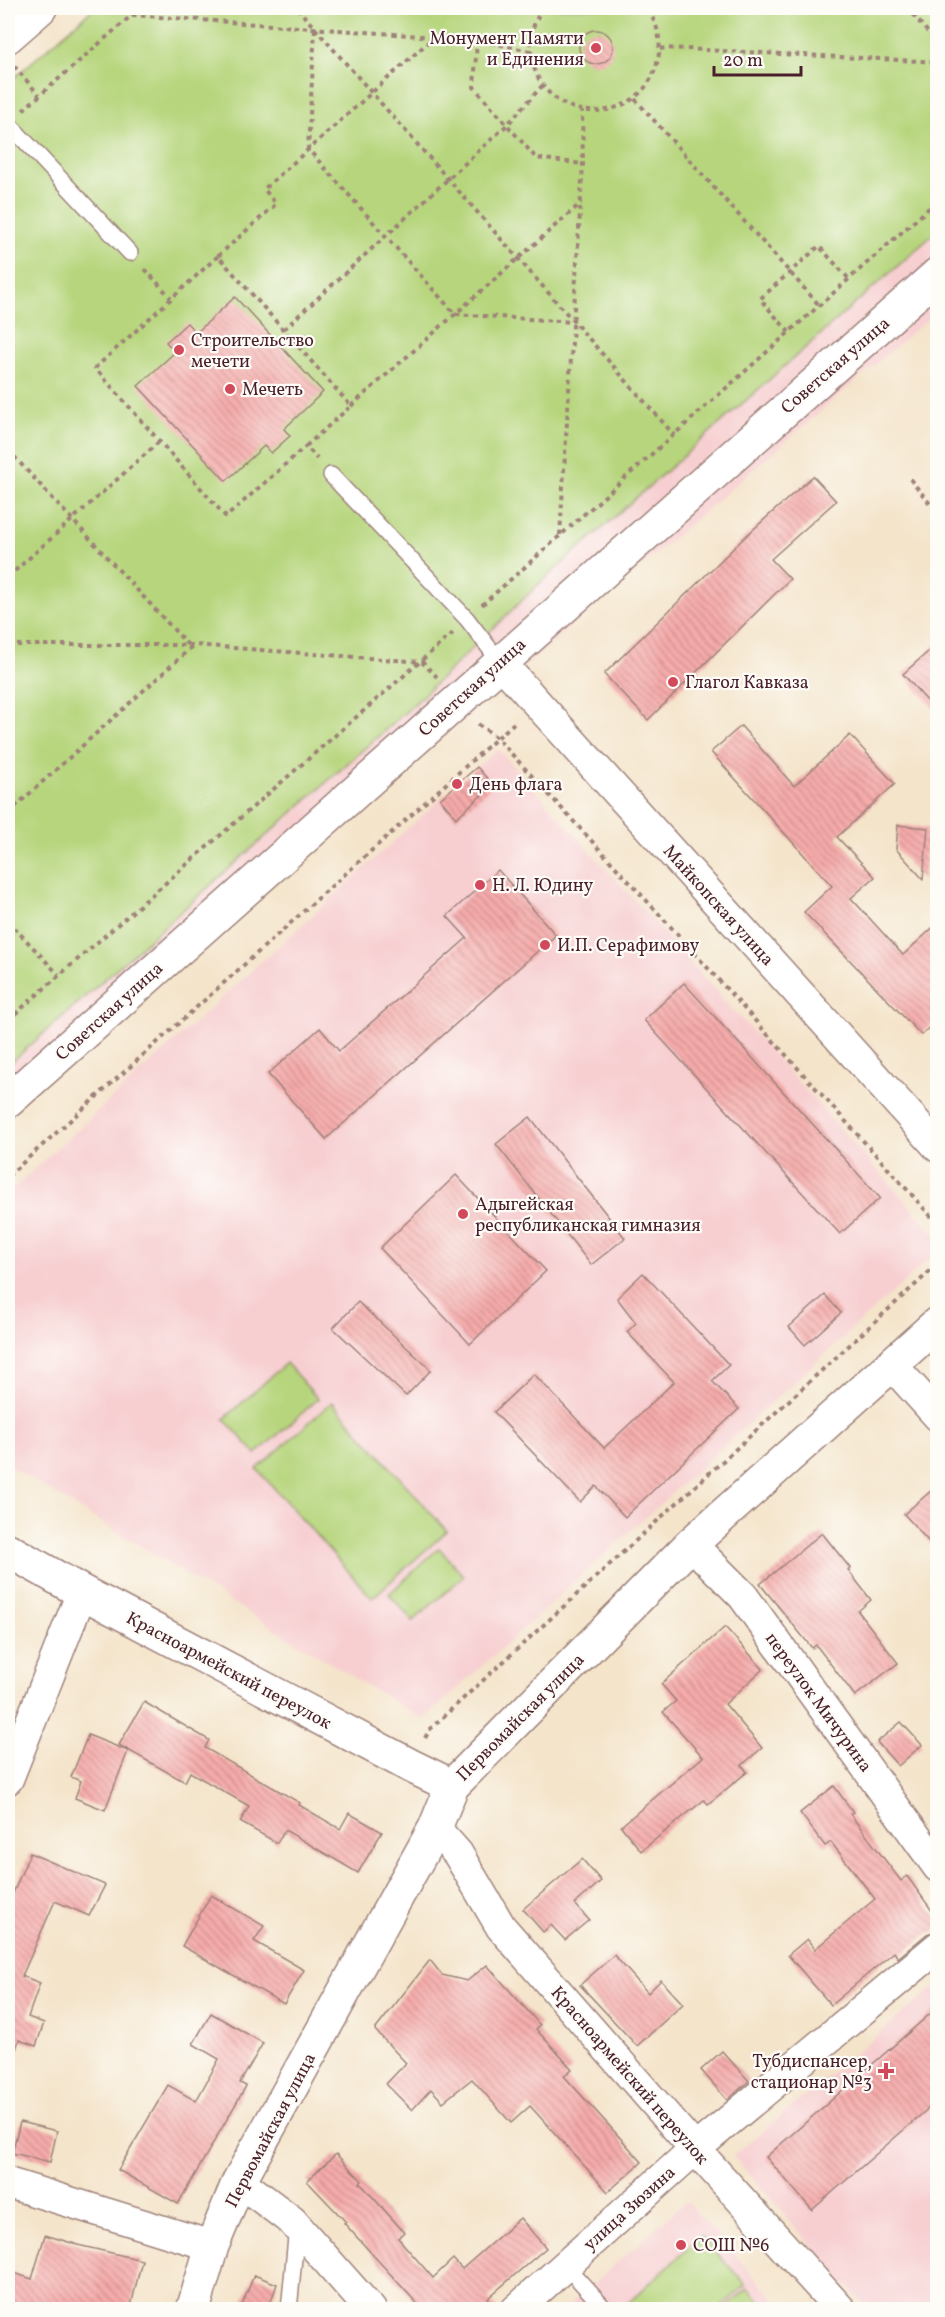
<svg xmlns="http://www.w3.org/2000/svg" width="945" height="2317" viewBox="0 0 945 2317" font-family="Vollkorn,serif">
  <style>
    .built { fill: #f7cfd1 }
    .green { fill: #b6d57c; stroke: #807a54; stroke-width: 1.5 }
    .building { fill: url(#building-back-hatch) }
    .lines { fill: none; stroke-linecap: round; stroke-linejoin: round }
    .service-casing { stroke: #9f827a; stroke-width: 18 }
    .minor-casing { stroke: #9f827a; stroke-width: 33 }
    .tertiary-casing { stroke: #9f827a; stroke-width: 36 }
    .secondary-casing { stroke: #9f827a; stroke-width: 36 }
    .path { stroke: #9f827a; stroke-width: 4; stroke-dasharray: 4.5 4.5; stroke-linecap: butt }
    .service { stroke: #fff; stroke-width: 15 }
    .minor { stroke: #fff; stroke-width: 30 }
    .tertiary { stroke: #fff; stroke-width: 33 }
    .secondary { stroke: #fff; stroke-width: 33 }
    .poi-dot { fill: #d1495b; stroke: #fdfcf7; stroke-width: 2 }
    .labels { text-anchor: middle; stroke-width: 4.5; stroke-linejoin: round; paint-order: stroke }
    .poi-label { font-size: 18px; fill: #4a1f2b; stroke: #fdfcf7; text-anchor: start }
    .street-label { font-size: 18px; fill: #4a1f2b; stroke: #fdfcf7 }
  </style>
  <defs>
    <pattern id="building-back-hatch" width="6" height="6" patternUnits="userSpaceOnUse" patternTransform="scale(1.5)"><rect width="6" height="6" fill="#f6acab"/><path d="M-1 5l2 2M0 0l6 6M5-1l2 2" fill="none" stroke="#c98b8b"/></pattern>
  </defs>
  <rect width="100%" height="100%" fill="#fdfcf7"/>
  <filter id="ink" filterUnits="userSpaceOnUse"><feTurbulence type="fractalNoise" baseFrequency=".0167" numOctaves="2"/><feDisplacementMap in="SourceGraphic" scale="12" xChannelSelector="R" yChannelSelector="G"/><feConvolveMatrix kernelMatrix="1 2 1 2 8 2 1 2 1" color-interpolation-filters="sRGB"/></filter>
  <filter id="wash" filterUnits="userSpaceOnUse"><feTurbulence type="fractalNoise" baseFrequency=".008" numOctaves="4" result="noise"/><feDisplacementMap in="SourceGraphic" scale="24" xChannelSelector="R" yChannelSelector="G"/><feGaussianBlur stdDeviation="1.35" result="paint"/><feColorMatrix in="noise" values="0 0 0 0 0 0 0 0 0 0 0 0 0 0 0 0 0 1.4 0 .05"/><feComposite in="paint" operator="in"/></filter>
  <g filter="url(#wash)">
    <rect width="100%" height="100%" fill="#f4e4ca"/>
    <!-- built -->
    <g class="built">
      <polygon points="937,232 937,311 8,1112 8,1027 792,360"/>
      <polygon points="498,749 937,1236 937,1252 423,1720 8,1465 8,1193 440,799"/>
      <polygon points="937,1985 937,2309 867,2309 733,2156"/>
      <polygon points="686,2201 784,2309 564,2310"/>
    </g>
    <!-- green -->
    <g class="green">
      <polygon points="94,8 927,8 937,20 937,231 539,584 410,708 8,1065 8,83"/>
      <polygon points="286,1363 318,1399 256,1454 224,1419"/>
      <polygon points="332,1402 447,1531 372,1598 257,1469"/>
      <polygon points="439,1548 464,1576 413,1621 389,1594"/>
      <polygon points="701,2236 746,2285 718,2309 631,2309 627,2304"/>
      <polygon points="748,2288 768,2309 724,2309"/>
    </g>
    <g id="blocks">
      <!-- building -->
      <g class="building">
        <circle cx="596" cy="47" r="17"/>
        <polygon points="235,297 323,392 284,429 290,436 271,453 264,446 226,481 138,386 175,352 166,342 176,333 187,323 196,333"/>
        <polygon points="813,476 836,501 771,559 790,579 648,720 604,674 747,535"/>
        <polygon points="938,643 938,713 903,674"/>
        <polygon points="741,726 794,786 850,735 895,784 837,837 875,877 851,898 903,955 938,923 938,1019 921,1035 804,912 832,886 711,752"/>
        <polygon points="477,767 493,785 456,818 440,799"/>
        <polygon points="898,825 928,828 923,879 896,849"/>
        <polygon points="498,870 556,935 326,1139 268,1074 320,1028 339,1051 467,938 447,916"/>
        <polygon points="684,983 880,1198 840,1234 644,1020"/>
        <polygon points="530,1117 625,1238 591,1265 496,1144"/>
        <polygon points="456,1175 546,1271 470,1344 380,1248"/>
        <polygon points="643,1273 729,1365 712,1381 739,1409 625,1517 596,1486 580,1502 494,1412 534,1374 604,1448 674,1382 627,1332 636,1323 617,1298"/>
        <polygon points="825,1295 841,1313 805,1345 789,1327"/>
        <polygon points="358,1302 431,1370 406,1396 333,1328"/>
        <polygon points="938,1485 938,1552 904,1514"/>
        <polygon points="822,1533 850,1568 848,1570 871,1600 858,1611 898,1663 855,1696 816,1645 812,1648 760,1584"/>
        <polygon points="725,1627 763,1669 725,1704 762,1748 742,1765 747,1772 708,1804 704,1800 641,1851 621,1826 703,1757 663,1712 676,1701 661,1684"/>
        <polygon points="144,1702 209,1740 205,1748 300,1803 299,1805 340,1829 349,1813 382,1832 358,1873 285,1830 277,1843 240,1822 249,1806 190,1772 185,1782 119,1745"/>
        <polygon points="901,1722 922,1745 898,1766 877,1742"/>
        <polygon points="88,1735 128,1751 105,1810 75,1798 81,1781 71,1777"/>
        <polygon points="834,1786 853,1812 850,1814 901,1881 907,1876 938,1919 938,1930 927,1934 898,1958 894,1952 831,2005 788,1955 807,1939 815,1949 875,1899 831,1842 825,1846 800,1813"/>
        <polygon points="30,1853 105,1885 89,1916 55,1901 22,1976 40,1983 28,2017 44,2023 36,2046 19,2040 11,2065 8,2065 8,1905"/>
        <polygon points="582,1859 601,1881 575,1904 589,1920 565,1940 551,1925 543,1932 523,1909"/>
        <polygon points="211,1895 264,1926 254,1941 304,1970 284,2004 182,1946"/>
        <polygon points="614,1955 648,1993 661,1980 683,2004 637,2046 580,1985"/>
        <polygon points="430,1960 442,1975 467,1981 487,1965 540,2025 536,2029 572,2069 564,2076 642,2162 608,2192 530,2106 511,2123 472,2079 443,2102 431,2089 412,2110 386,2084 406,2063 375,2030"/>
        <polygon points="938,2007 938,2100 812,2210 766,2157"/>
        <polygon points="211,2013 263,2043 240,2083 246,2086 178,2204 118,2170 168,2085 196,2101 219,2059 193,2044"/>
        <polygon points="722,2051 749,2081 727,2100 701,2070"/>
        <polygon points="20,2122 57,2131 50,2162 12,2153"/>
        <polygon points="336,2154 362,2181 360,2183 404,2232 398,2238 433,2278 453,2259 462,2269 520,2218 546,2248 488,2298 499,2310 423,2310 344,2223 346,2222 307,2181"/>
        <polygon points="45,2235 82,2246 142,2260 130,2310 8,2310 8,2271 32,2279"/>
        <polygon points="254,2275 277,2284 268,2310 240,2310"/>
      </g>
    </g>
  </g>
  <g filter="url(#ink)">
    <use href="#blocks" fill-opacity="0" stroke="#9f827a" stroke-width="1.5"/>
    <g class="lines">
      <defs>
        <g id="service">
          <polyline points="8,123 130,253"/>
          <polyline points="331,475 467,619 500,662"/>
          <polyline points="565,2265 606,2310"/>
          <polyline points="289,2310 297,2227"/>
        </g>
        <g id="minor">
          <polyline points="500,662 938,1147"/>
          <polyline points="893,1366 938,1416"/>
          <polyline points="691,1544 743,1596 938,1867"/>
          <polyline points="8,1779 82,1592"/>
          <polyline points="435,1828 458,1854 501,1927 695,2149 841,2310"/>
          <polyline points="239,2181 292,2221 371,2310"/>
          <polyline points="8,2183 212,2246"/>
          <polyline points="516,2310 695,2149 938,1947"/>
        </g>
        <g id="tertiary">
          <polyline points="8,1101 938,274"/>
          <polyline points="8,1550 82,1592 411,1766 452,1786"/>
          <polyline points="193,2310 212,2246 239,2181 435,1828 452,1786 691,1544 938,1323"/>
        </g>
        <polyline id="secondary" points="8,36 40,8"/>
      </defs>
      <!-- service casing -->
      <use href="#service" class="service-casing"/>
      <!-- minor casing -->
      <use href="#minor" class="minor-casing"/>
      <!-- tertiary casing -->
      <use href="#tertiary" class="tertiary-casing"/>
      <!-- secondary casing -->
      <use href="#secondary" class="secondary-casing"/>
      <!-- path -->
      <g class="path">
        <polyline points="297,8 674,435"/>
        <path d="M544,8C532,21 528,42 532,59C545,129 644,128 658,59C662,41 658,23 646,8"/>
        <polyline points="907,8 938,44"/>
        <polyline points="132,15 477,40 530,51"/>
        <polyline points="315,29 308,149 455,314 573,322"/>
        <polyline points="477,40 474,87 536,158 583,164"/>
        <polyline points="660,49 666,48 938,62"/>
        <polyline points="14,66 39,95"/>
        <polyline points="635,99 819,305"/>
        <polyline points="23,110 140,8"/>
        <polyline points="218,256 276,204 264,189 434,37"/>
        <polyline points="145,269 171,298"/>
        <polyline points="284,329 507,125 542,86"/>
        <polyline points="789,332 760,299 819,246 849,279"/>
        <polyline points="351,406 581,203"/>
        <polyline points="306,446 351,406 218,256 95,368 226,517 306,446 317,459"/>
        <polyline points="8,450 188,645"/>
        <polyline points="910,479 936,511"/>
        <polyline points="560,535 583,164 582,111"/>
        <polyline points="8,577 160,441"/>
        <polyline points="482,605 938,200"/>
        <polyline points="8,645 194,645 422,662 437,677"/>
        <polyline points="478,724 496,737 670,926 938,1224"/>
        <polyline points="8,813 194,645"/>
        <polyline points="8,921 59,975"/>
        <polyline points="8,1020 453,633"/>
        <polyline points="8,1176 514,723"/>
        <polyline points="425,1738 431,1728 938,1264"/>
      </g>
      <!-- service -->
      <use href="#service" class="service"/>
      <!-- minor -->
      <use href="#minor" class="minor"/>
      <!-- tertiary -->
      <use href="#tertiary" class="tertiary"/>
      <!-- secondary -->
      <use href="#secondary" class="secondary"/>
    </g>
  </g>
  <!-- markers -->
  <g class="poi-dot">
    <circle cx="596" cy="48" r="6"/>
    <circle cx="179" cy="350" r="6"/>
    <circle cx="230" cy="389" r="6"/>
    <circle cx="673" cy="682" r="6"/>
    <circle cx="457" cy="784" r="6"/>
    <circle cx="480" cy="885" r="6"/>
    <circle cx="545" cy="945" r="6"/>
    <circle cx="463" cy="1214" r="6"/>
    <path d="M883 2062h6v6h6v6h-6v6h-6v-6h-6v-6h6z"/>
    <circle cx="681" cy="2245" r="6"/>
  </g>
  <g class="labels">
    <!-- poi labels -->
    <g class="poi-label">
      <text x="584" y="44" text-anchor="end">Монумент Памяти<tspan x="584" dy="21">и Единения</tspan></text>
      <text x="191" y="346">Строительство<tspan x="191" dy="21">мечети</tspan></text>
      <text x="242" y="395">Мечеть</text>
      <text x="685" y="688">Глагол Кавказа</text>
      <text x="469" y="790">День флага</text>
      <text x="492" y="891">Н. Л. Юдину</text>
      <text x="557" y="951">И.П. Серафимову</text>
      <text x="475" y="1210">Адыгейская<tspan x="475" dy="21">республиканская гимназия</tspan></text>
      <text x="872" y="2067" text-anchor="end">Тубдиспансер,<tspan x="872" dy="21">стационар №3</tspan></text>
      <text x="693" y="2251">СОШ №6</text>
    </g>
    <!-- street labels -->
    <g class="street-label">
      <text transform="translate(835 365) rotate(-41)" y="6">Советская улица</text>
      <text transform="translate(472 687) rotate(-42)" y="6">Советская улица</text>
      <text transform="translate(719 905) rotate(48)" y="6">Майкопская улица</text>
      <text transform="translate(109 1011) rotate(-42)" y="6">Советская улица</text>
      <text transform="translate(229 1670) rotate(28)" y="6">Красноармейский переулок</text>
      <text transform="translate(819 1702) rotate(54)" y="6">переулок Мичурина</text>
      <text transform="translate(520 1717) rotate(-45)" y="6">Первомайская улица</text>
      <text transform="translate(630 2075) rotate(49)" y="6">Красноармейский переулок</text>
      <text transform="translate(270 2130) rotate(-62)" y="6">Первомайская улица</text>
      <text transform="translate(629 2208) rotate(-42)" y="6">улица Зюзина</text>
    </g>
  </g>
  <!-- margin -->
  <rect width="945" height="2317" fill="none" stroke="#fdfcf7" stroke-width="30"/>
  <!-- scale -->
  <path d="M714 66v9h87v-9" fill="none" stroke="#4a1f2b" stroke-width="3"/>
  <text x="723" y="66" font-size="18" fill="#4a1f2b" stroke="#fdfcf7" stroke-width="4.5" paint-order="stroke">20 m</text>
</svg>
